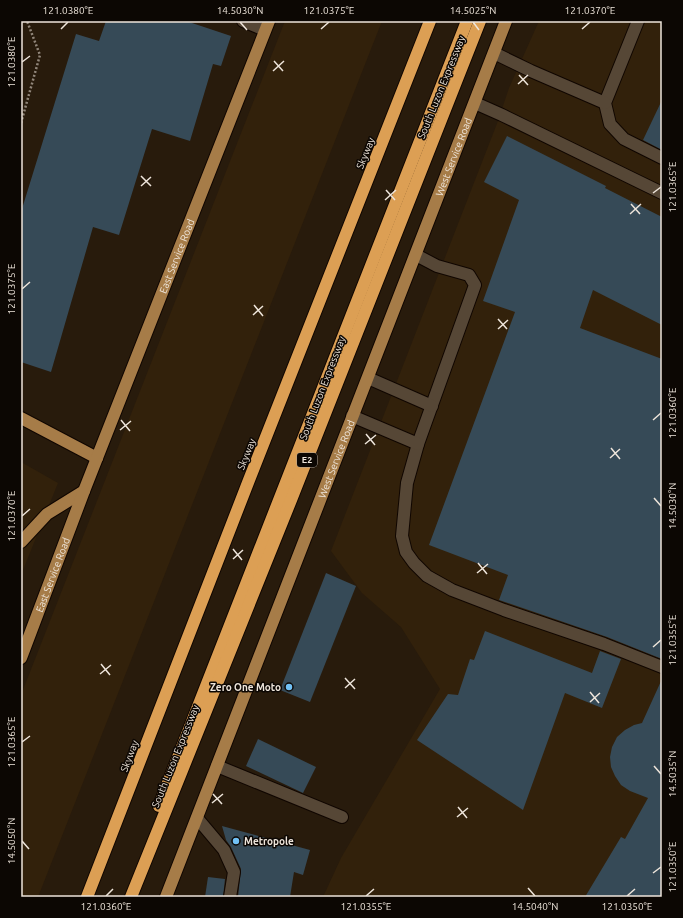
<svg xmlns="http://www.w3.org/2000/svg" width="683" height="918" viewBox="0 0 683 918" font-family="Ubuntu,sans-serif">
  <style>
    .built { fill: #32210b }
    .building { fill: #364a57 }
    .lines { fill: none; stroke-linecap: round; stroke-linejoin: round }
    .minor-casing { stroke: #100600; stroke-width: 14 }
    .major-casing { stroke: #100600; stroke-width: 14 }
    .highway-casing { stroke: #100600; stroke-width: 14 }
    .path { stroke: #91867a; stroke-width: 2.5; stroke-dasharray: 2 2; stroke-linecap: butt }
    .minor { stroke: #564736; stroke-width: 12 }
    .major { stroke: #a67c48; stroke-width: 12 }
    .highway { stroke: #dc9f54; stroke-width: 12 }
    .ticks { fill: none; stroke: #eee5db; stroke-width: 1.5 }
    .poi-dot { fill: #71c1f5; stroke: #0c0703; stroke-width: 1.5 }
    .labels { text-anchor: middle; stroke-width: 3; stroke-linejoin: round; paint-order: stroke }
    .shield { fill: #0c0703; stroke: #aaa29a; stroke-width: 1 }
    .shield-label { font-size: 9px; font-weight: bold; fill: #eee5db }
    .street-label { font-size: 10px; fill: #eee5db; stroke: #0c0703 }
    .poi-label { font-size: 10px; font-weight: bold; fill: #eee5db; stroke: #0c0703; text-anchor: end }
    .neatline { fill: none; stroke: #eee5db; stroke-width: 1.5 }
    .ticks-label { font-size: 10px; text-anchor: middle; fill: #eee5db }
  </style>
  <rect width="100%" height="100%" fill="#281b0c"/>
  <!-- built -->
  <g class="built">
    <polygon points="285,21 382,21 38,897 21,897 21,695"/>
    <polygon points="539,21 662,21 662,897 323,897 341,858 440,689 401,627 362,593 331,551 498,121 509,88"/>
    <polygon points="21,462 58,483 21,575"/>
  </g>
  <!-- building -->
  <g class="building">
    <polygon points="106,21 186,21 231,36 221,66 213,64 190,141 152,129 119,235 93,227 51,372 21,362 21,212 76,34 99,41"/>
    <polygon points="662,100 662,150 643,140"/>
    <polygon points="507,136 606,186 605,188 662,217 662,325 593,290 580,328 662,359 662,659 607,637 499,600 508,575 429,545 515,312 483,301 519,200 484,182"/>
    <polygon points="326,573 356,586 310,702 280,690"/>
    <polygon points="485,631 592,673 600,651 621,659 602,708 565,693 523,810 417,740 448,694 458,695 470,659 474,660"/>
    <polygon points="662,679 662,897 585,897 621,837 625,839 648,798 630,791 621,785 615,776 611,767 610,757 612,747 617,737 625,730 634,725 642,723"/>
    <polygon points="258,739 316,767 303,793 246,766"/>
    <polygon points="222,826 310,850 303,875 294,872 290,897 238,897 241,869 231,847 226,840"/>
    <polygon points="208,877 225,879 223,897 205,897"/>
  </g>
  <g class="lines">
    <defs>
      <g id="minor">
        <polyline points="243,21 265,30"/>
        <polyline points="638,21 605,103 610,124 624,139 662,158"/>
        <polyline points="494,53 531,71 605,103"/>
        <polyline points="475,103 502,115 662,193"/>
        <polyline points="416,255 437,266 469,275 475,285 418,444 407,483 402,536 406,552 414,563 427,576 452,590 504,610 604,644 662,667"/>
        <polyline points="368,378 432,406"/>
        <polyline points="352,416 418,444"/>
        <polyline points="217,766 342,817"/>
        <polyline points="197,818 224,850 234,872 230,897"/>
      </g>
      <g id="major">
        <polyline points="21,418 97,458"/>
        <polyline points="21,542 47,514 84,491"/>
        <path id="s1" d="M21,658L84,491L269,21"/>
        <path id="s2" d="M166,897L506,21"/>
      </g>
      <g id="highway">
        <polyline points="159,806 467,21"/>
        <polyline points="87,897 249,480 430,21"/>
        <polyline points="131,897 291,500 480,21"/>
      </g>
    </defs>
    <!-- minor casing -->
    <use href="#minor" class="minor-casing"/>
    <!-- major casing -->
    <use href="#major" class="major-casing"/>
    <!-- highway casing -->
    <use href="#highway" class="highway-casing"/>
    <!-- path -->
    <polyline class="path" points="21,123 40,55 27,21"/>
    <!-- minor -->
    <use href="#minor" class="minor"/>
    <!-- major -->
    <use href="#major" class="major"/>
    <!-- highway -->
    <use href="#highway" class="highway"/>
  </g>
  <!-- ticks -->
  <path class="ticks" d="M240,22L247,30M473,22L479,30M61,29L68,22M321,29L329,22M582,29L590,22M274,61L283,71M22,62L30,56M273,71L284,61M519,75L528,85M518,84L528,75M141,176L151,186M141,186L151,177M386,190L395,200M653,193L661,187M385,200L396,190M631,204L640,214M630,214L641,204M22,289L30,282M254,305L263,316M253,315L263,306M498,319L507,329M498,329L508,320M121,420L130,431M653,420L661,413M120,430L131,421M366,434L375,445M365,444L376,435M611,448L620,459M610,458L620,449M654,498L661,506M22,516L30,509M233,549L242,560M233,559L243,550M478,563L487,574M477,573L488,564M653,647L661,640M101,664L110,675M100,674L111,665M345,678L355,689M345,688L355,679M590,692L599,703M590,702L600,693M22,742L30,736M654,766L661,774M213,794L222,804M212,803L223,794M458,807L467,818M457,817L468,808M22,841L29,849M653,873L661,867M528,888L535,896M106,896L113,889M366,896L374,889M627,896L635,889"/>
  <!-- markers -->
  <g class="poi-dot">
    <circle cx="289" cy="687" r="4"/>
    <circle cx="236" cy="841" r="4"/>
  </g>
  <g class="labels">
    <!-- shield labels -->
    <rect class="shield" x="297" y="453" width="20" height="14" rx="3"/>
    <g class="shield-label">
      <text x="307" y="463">E2</text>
    </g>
    <!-- street labels -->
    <g class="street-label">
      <text transform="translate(441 87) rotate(-68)" y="4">South Luzon Expressway</text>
      <text transform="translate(365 153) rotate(-68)" y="4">Skyway</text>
      <text dy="4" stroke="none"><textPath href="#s2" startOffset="794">West Service Road</textPath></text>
      <text dy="4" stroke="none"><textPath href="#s1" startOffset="431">East Service Road</textPath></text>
      <text transform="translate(322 388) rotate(-69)" y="4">South Luzon Expressway</text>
      <text transform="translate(246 454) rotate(-68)" y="4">Skyway</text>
      <text dy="4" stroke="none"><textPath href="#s2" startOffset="470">West Service Road</textPath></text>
      <text dy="4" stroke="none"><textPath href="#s1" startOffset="89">East Service Road</textPath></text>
      <text transform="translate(129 756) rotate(-69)" y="4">Skyway</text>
      <text transform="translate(175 756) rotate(-68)" y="4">South Luzon Expressway</text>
    </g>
    <!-- poi labels -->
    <g class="poi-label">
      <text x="281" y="691">Zero One Moto</text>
      <text x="244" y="845" text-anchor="start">Metropole</text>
    </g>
  </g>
  <!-- border -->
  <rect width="683" height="918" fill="none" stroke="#0c0703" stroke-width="44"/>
  <rect x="22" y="22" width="639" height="874" class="neatline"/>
  <g class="ticks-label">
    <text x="68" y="14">121.0380°E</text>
    <text x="240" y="14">14.5030°N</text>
    <text x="329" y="14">121.0375°E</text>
    <text x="473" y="14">14.5025°N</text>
    <text x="590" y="14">121.0370°E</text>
    <text transform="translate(11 62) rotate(-90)" y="4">121.0380°E</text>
    <text transform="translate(672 187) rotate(-90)" y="4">121.0365°E</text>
    <text transform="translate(11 289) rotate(-90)" y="4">121.0375°E</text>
    <text transform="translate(672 413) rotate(-90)" y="4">121.0360°E</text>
    <text transform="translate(672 506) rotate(-90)" y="4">14.5030°N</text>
    <text transform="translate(11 516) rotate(-90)" y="4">121.0370°E</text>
    <text transform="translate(672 640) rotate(-90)" y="4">121.0355°E</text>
    <text transform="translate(11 742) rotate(-90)" y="4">121.0365°E</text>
    <text transform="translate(672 774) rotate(-90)" y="4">14.5035°N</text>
    <text transform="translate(11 841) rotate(-90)" y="4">14.5050°N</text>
    <text transform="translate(672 867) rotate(-90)" y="4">121.0350°E</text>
    <text x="106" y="910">121.0360°E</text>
    <text x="366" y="910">121.0355°E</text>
    <text x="535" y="910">14.5040°N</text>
    <text x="627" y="910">121.0350°E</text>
  </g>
</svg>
